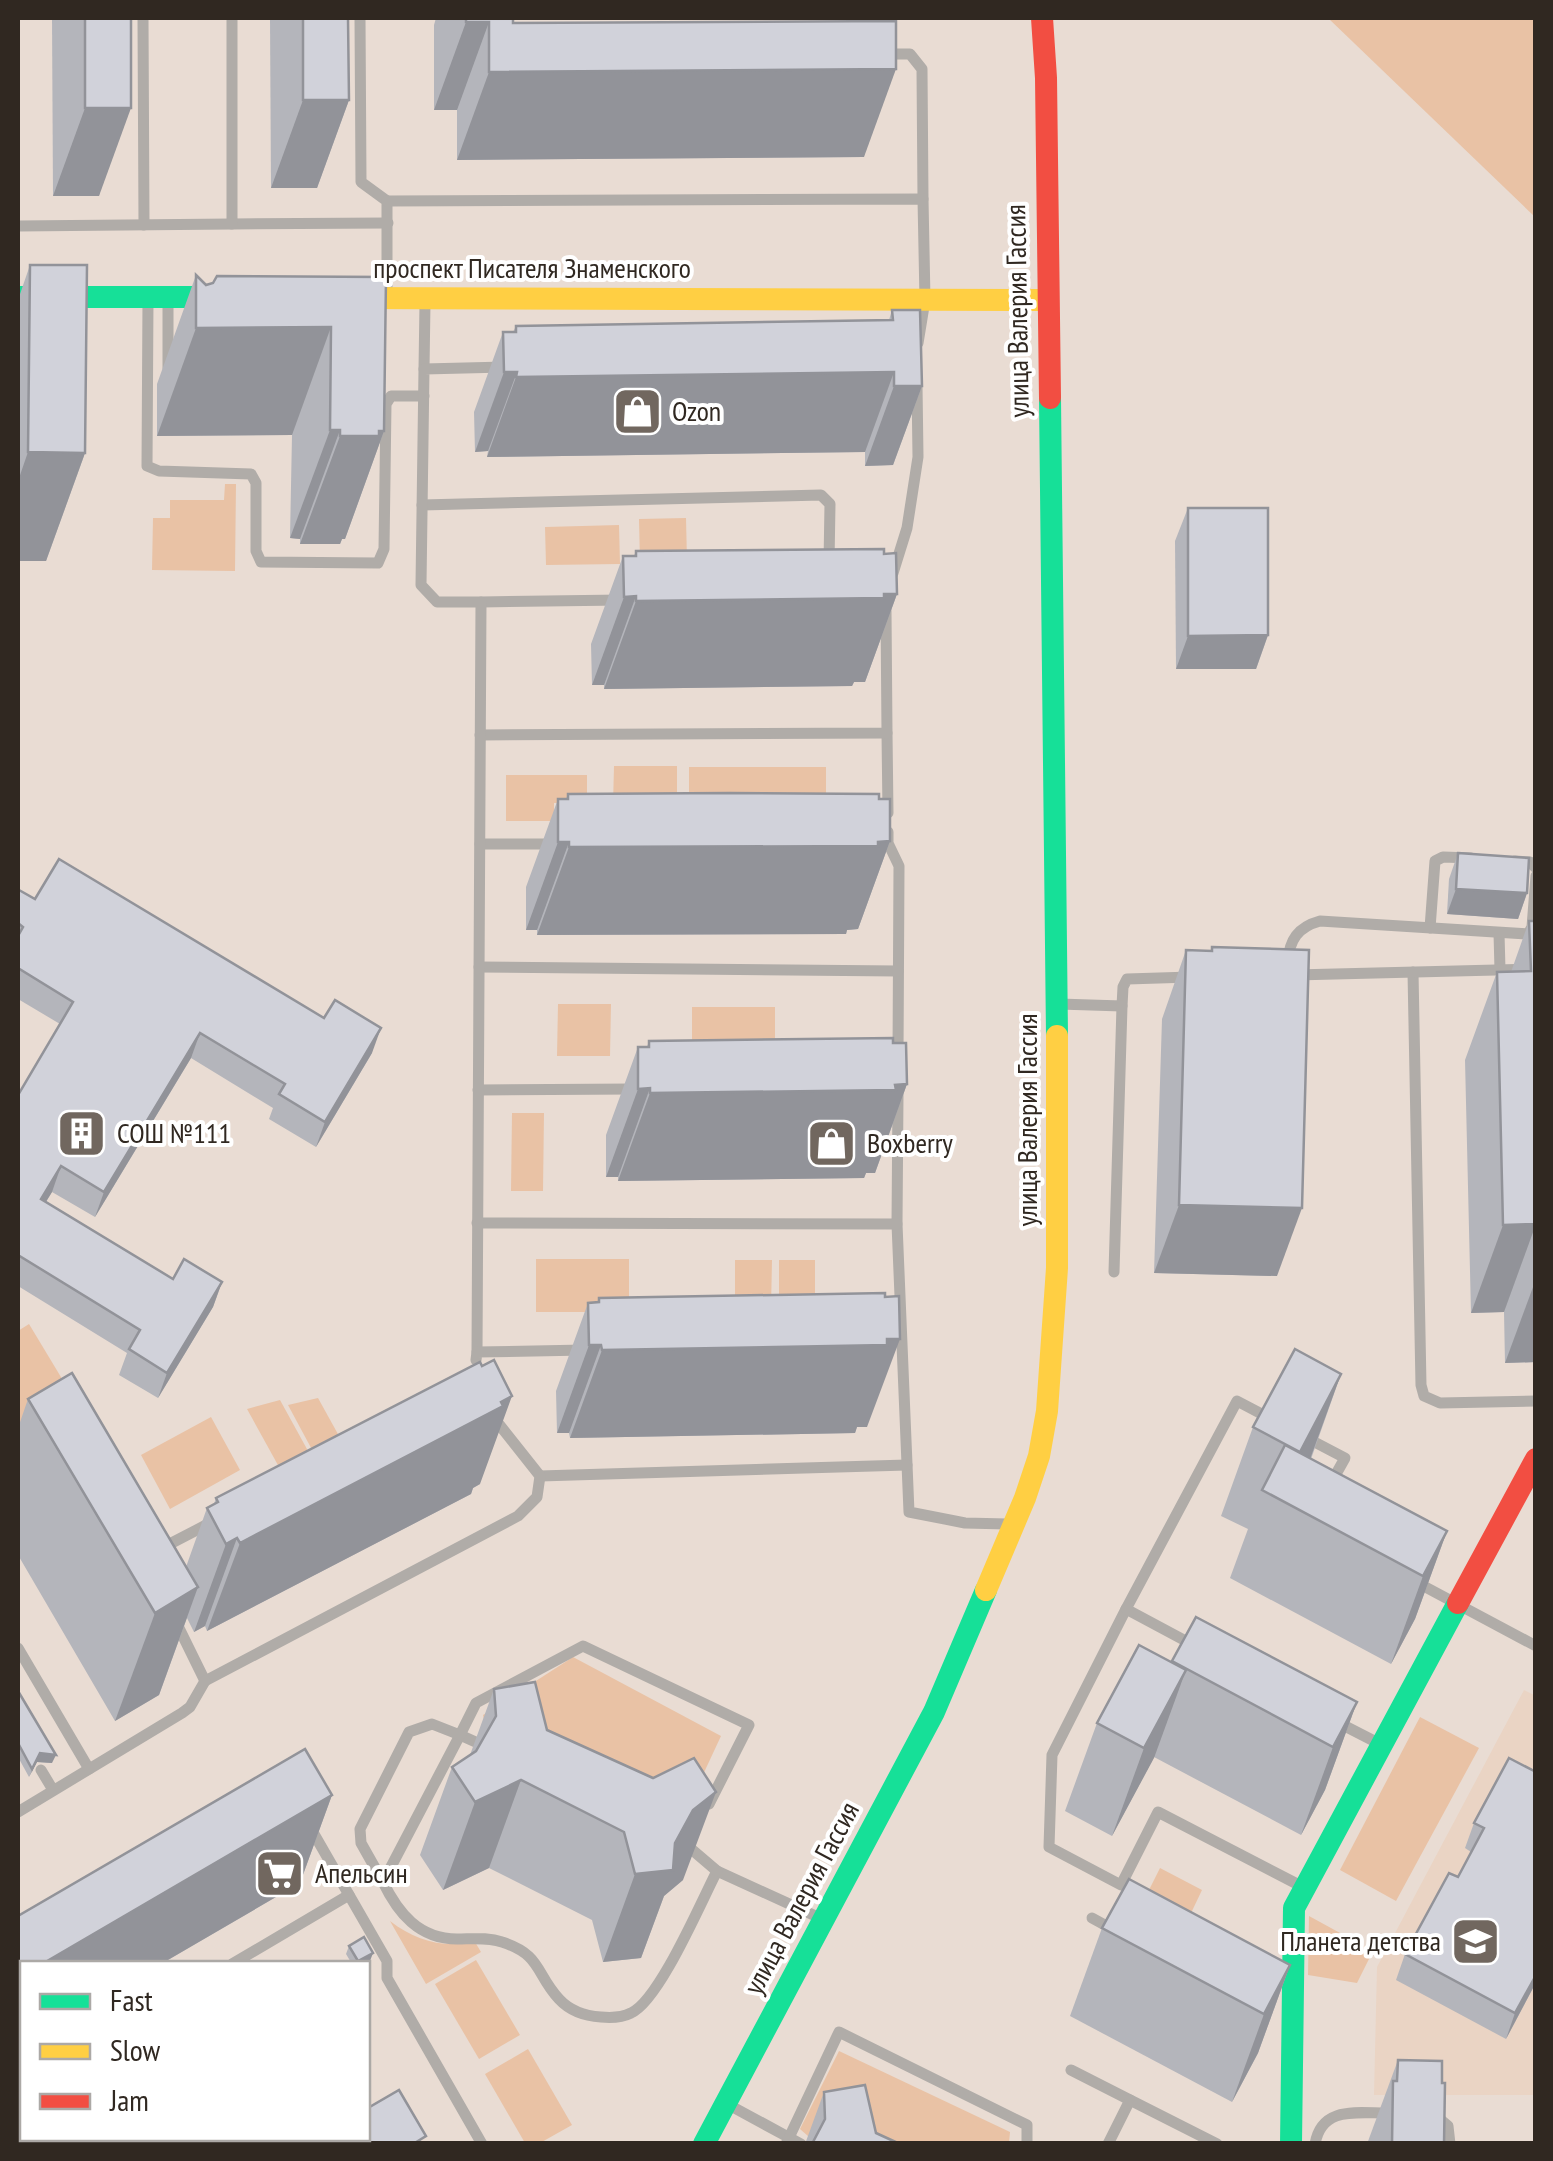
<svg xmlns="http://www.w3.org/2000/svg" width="1553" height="2161" viewBox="0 0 1553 2161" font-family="'PT Sans Narrow',sans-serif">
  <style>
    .built { fill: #ead4c4 }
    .green { fill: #e9c2a5 }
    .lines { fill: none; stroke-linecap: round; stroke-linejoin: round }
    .lane { stroke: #b0aca8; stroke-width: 11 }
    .fast { stroke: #16e098; stroke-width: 22 }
    .slow { stroke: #ffcf43; stroke-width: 22 }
    .jam { stroke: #f24e42; stroke-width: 22 }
    .wall { fill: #b4b5bb }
    .shaded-wall { fill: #929399 }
    .building { fill: #d1d2da; stroke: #929399; stroke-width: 2.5 }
    .labels { text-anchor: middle; stroke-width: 8; stroke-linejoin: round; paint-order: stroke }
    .street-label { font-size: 28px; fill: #302821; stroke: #fff }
    .poi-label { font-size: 28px; fill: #302821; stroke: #fff; text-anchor: start }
  </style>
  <rect width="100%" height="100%" fill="#e9dcd3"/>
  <!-- built -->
  <polygon class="built" points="1524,1690 1536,1696 1535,2095 1374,2095 1377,1967"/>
  <!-- green -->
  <g class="green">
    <polygon points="1328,18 1535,18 1535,217"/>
    <polygon points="225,484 236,484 235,571 152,570 153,518 170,518 170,500 224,500"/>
    <polygon points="686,518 687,561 640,562 639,519"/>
    <polygon points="619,525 620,564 546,565 545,527"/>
    <polygon points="614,766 677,766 677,806 613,805"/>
    <rect x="689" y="767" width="137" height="40"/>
    <polygon points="506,775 587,775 587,803 554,803 554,821 506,821"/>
    <polygon points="558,1004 611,1004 610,1056 557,1056"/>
    <rect x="692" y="1007" width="83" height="52"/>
    <polygon points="512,1113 544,1113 543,1191 511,1191"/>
    <rect x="536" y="1259" width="93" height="53"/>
    <polygon points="735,1260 772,1260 771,1308 735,1308"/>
    <rect x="779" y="1260" width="36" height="64"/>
    <polygon points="29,1324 82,1412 29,1443 18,1424 18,1331"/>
    <polygon points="318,1398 344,1445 317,1459 288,1405"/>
    <polygon points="280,1400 313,1460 284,1476 247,1409"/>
    <polygon points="211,1417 240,1470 170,1509 141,1455"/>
    <polygon points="573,1657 721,1736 687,1809 484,1720 483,1715"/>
    <polygon points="1420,1717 1479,1748 1396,1901 1340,1870"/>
    <polygon points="1160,1868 1202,1890 1182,1932 1139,1910"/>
    <polygon points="1309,1916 1373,1951 1357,1983 1308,1975"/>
    <path d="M390,1921C416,1941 442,1948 475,1942L481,1952L426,1984Z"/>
    <polygon points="476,1960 520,2035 479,2059 435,1984"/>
    <polygon points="528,2049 572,2125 540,2143 525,2143 485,2074"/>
    <polygon points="839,2051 1010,2132 1009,2143 817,2144 800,2129"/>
  </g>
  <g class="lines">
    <!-- lane -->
    <g class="lane">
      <polyline points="143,18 144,225"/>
      <polyline points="232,18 232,224 388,223"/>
      <polyline points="360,18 361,182 387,201 387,295"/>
      <polyline points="883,54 910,54 922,69 923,199"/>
      <polyline points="387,201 923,199 925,300 918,343"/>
      <polyline points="18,226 232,224"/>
      <polyline points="148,299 147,466 159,471 251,474 256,483 256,551 261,562 378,563 384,549 386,404 391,396 424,396"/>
      <polyline points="168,368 168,301"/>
      <polyline points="424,369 425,303"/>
      <polyline points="422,505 821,495 830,504 829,563"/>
      <polyline points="893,573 907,528 918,457 917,385"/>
      <polyline points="481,602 622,600"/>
      <polyline points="887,733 888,813"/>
      <polyline points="480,735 887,733 886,611"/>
      <polyline points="888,832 888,843 899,866 898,1056"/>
      <polyline points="480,844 555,844"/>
      <polyline points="1515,861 1530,862 1536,868"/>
      <polyline points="1430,928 1435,861 1443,857 1471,858"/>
      <polyline points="1499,933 1500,970"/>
      <path d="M1288,962C1289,940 1298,927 1320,921L1528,934L1532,927L1536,876"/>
      <polyline points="479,967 898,971"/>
      <polyline points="1413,972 1421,1385 1424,1396 1440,1403 1536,1401"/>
      <polyline points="1295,975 1536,969"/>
      <polyline points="1059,1004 1122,1006 1123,987 1127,979 1191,977"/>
      <polyline points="478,1090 634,1089"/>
      <polyline points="898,1095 897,1224 909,1512 965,1523 1007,1524"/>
      <polyline points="477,1223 897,1224"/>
      <polyline points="1114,1272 1122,1006"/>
      <polyline points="477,1352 481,602 437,602 421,585 424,369 505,367"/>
      <polyline points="476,1360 477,1352 585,1350"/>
      <polyline points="1303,1436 1345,1458 1331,1483"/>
      <polyline points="540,1476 907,1465"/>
      <polyline points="160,1549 210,1523"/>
      <polyline points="1416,1582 1536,1646"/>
      <polyline points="1126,1609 1052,1755 1049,1847 1121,1885 1158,1812 1301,1886"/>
      <polyline points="176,1622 205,1681 518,1516 537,1497 540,1476 494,1418"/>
      <polyline points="1197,1647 1126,1609 1237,1401 1273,1420"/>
      <polyline points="18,1648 89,1769"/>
      <polyline points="1337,1722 1378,1743"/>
      <path d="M489,1748L460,1735L383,1882C398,1913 419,1939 457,1939C472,1939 488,1937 502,1942C542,1955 535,1973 559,1999C570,2011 585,2016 601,2017C611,2018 621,2018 631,2013C659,2001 701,1902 717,1871L820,1918"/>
      <polyline points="41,1770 53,1790"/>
      <polyline points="18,1812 182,1713 190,1707 205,1681"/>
      <polyline points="310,1827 387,1961 387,1978 482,2144"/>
      <polyline points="683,1842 717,1871"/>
      <polyline points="383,1882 361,1843 360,1829 409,1732 432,1724 460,1735 476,1703 583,1646 749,1725 709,1804"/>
      <polyline points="1092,1918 1114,1930"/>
      <polyline points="232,1964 349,1895"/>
      <polyline points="1071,2070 1130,2100 1108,2144"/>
      <polyline points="1130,2100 1217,2144"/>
      <polyline points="729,2105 801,2144"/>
      <polyline points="1435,2115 1448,2126 1450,2144"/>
      <polyline points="786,2144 839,2032 1027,2125 1027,2144"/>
      <path d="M1315,2144C1322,2104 1360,2114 1392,2113"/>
    </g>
    <!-- fast -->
    <g class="fast">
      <polyline points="18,297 233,297"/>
      <polyline points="1050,398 1057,1036"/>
      <polyline points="704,2144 934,1712 986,1590"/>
      <polyline points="1291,2144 1294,1908 1458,1603"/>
    </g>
    <!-- slow -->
    <g class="slow">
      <polyline points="342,298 1046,300"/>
      <polyline points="986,1590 1025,1498 1039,1456 1047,1411 1057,1268 1057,1036"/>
    </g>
    <!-- jam -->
    <g class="jam">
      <polyline points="1042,18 1046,78 1050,398"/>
      <polyline points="1458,1603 1536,1459"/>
    </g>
  </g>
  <!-- wall -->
  <g class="wall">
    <polygon points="52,18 131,18 99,196 53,196"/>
    <polygon points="270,18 348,18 349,100 317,188 271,188"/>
    <polygon points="436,18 513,18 513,23 864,157 457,160 457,110 434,110 434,25"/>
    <polygon points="30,265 85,453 46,561 18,561 18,300"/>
    <polygon points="196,275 206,285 386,277 384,431 345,539 342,539 340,544 300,544 300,539 290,538 292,435 157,436 157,384"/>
    <polygon points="892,310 922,386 893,465 865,466 865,452 487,457 488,451 475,452 474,412 503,332 513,332 516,326 889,320"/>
    <polygon points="1188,508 1268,635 1256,669 1176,669 1175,541"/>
    <polygon points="636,551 884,554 897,594 865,682 854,682 852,686 604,689 604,685 592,685 591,644 623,556 634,556"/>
    <polygon points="568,794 879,799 890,841 858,929 847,930 846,934 537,935 537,930 526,930 526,887 558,799 566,799"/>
    <polygon points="1458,853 1527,893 1518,919 1447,914 1449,879"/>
    <polygon points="18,893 372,1053 316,1147 269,1119 273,1108 191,1058 95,1217 52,1192 46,1202 173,1279 222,1282 213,1307 158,1398 119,1375 127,1353 18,1286 18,1095 60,1024 18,999"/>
    <polygon points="1529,921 1536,921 1536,1362 1505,1363 1504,1312 1471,1313 1465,1060 1497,972 1511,972"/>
    <polygon points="1212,947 1277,1276 1154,1273 1162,1019 1186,950 1211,951"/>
    <polygon points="649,1041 893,1043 907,1084 875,1173 866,1173 864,1178 618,1181 618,1177 606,1177 606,1135 638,1047 647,1047"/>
    <polygon points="599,1298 867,1427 857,1427 855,1433 570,1438 569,1433 557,1433 556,1391 588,1303 597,1302"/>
    <polygon points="1341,1374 1311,1459 1447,1531 1415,1619 1391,1664 1230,1578 1248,1529 1221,1516 1253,1427"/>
    <polygon points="28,1399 186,1567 207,1508 214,1504 216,1498 480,1484 473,1488 471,1494 207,1631 205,1626 194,1632 187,1618 159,1695 115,1721 18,1555 18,1428"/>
    <polygon points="1172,1662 1357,1702 1325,1790 1301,1835 1154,1757 1112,1836 1065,1811 1097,1723"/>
    <polygon points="494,1689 547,1730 683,1880 664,1896 641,1958 603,1962 592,1920 489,1868 443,1890 420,1855 452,1767 470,1755"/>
    <polygon points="18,1691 52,1763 37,1762 29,1777 18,1757"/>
    <polygon points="1536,1772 1536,1989 1533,1988 1506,2039 1396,1980 1405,1954 1458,1877 1471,1852 1465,1848 1474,1823"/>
    <polygon points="332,1795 300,1883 161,1964 22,1964 22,2138 164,2138 167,2144 20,2144 18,2140 18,1916"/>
    <polygon points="1102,1928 1290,1965 1258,2053 1232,2102 1070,2016"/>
    <polygon points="349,1946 370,1961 367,1964 352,1964 346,1954"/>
    <polygon points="1398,2060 1444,2144 1367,2144"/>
    <polygon points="824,2092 876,2133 900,2144 805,2144"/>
  </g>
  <!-- shaded-wall -->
  <g class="shaded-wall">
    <polygon points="466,22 489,22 457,110 434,110"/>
    <polygon points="896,69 864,157 457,160 489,72"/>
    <polygon points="303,100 349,100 317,188 271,188"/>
    <polygon points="85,108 131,108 99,196 53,196"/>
    <polygon points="331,327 292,435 157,436 196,328"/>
    <polygon points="504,372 517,372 488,451 475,452"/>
    <polygon points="894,372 865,452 487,457 516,377"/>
    <polygon points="894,386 922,386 893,465 865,466"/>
    <polygon points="330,430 340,430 300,539 290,538"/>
    <polygon points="384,431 345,539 342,539 340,544 300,544 340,436"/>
    <polygon points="28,452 85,453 46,561 18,561 18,481"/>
    <polygon points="897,594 865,682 854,682 852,686 604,689 636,601"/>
    <polygon points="636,596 604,685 592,685 624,597"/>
    <polygon points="1268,635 1256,669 1176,669 1188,636"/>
    <polygon points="890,841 858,929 847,930 846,934 537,935 569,847"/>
    <polygon points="558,842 569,842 537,930 526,930"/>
    <polygon points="1456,889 1527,893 1518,919 1447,914"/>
    <polygon points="381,1028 372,1053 316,1147 325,1122"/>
    <polygon points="200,1033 191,1058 95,1217 104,1192"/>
    <polygon points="907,1084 875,1173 866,1173 864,1178 618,1181 650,1093"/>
    <polygon points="650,1088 618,1177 606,1177 638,1089"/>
    <polygon points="61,1166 52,1192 32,1224 41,1199"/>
    <polygon points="1179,1205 1302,1208 1277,1276 1154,1273"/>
    <polygon points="1536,1224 1504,1312 1471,1313 1503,1225"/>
    <polygon points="1536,1279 1536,1362 1505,1363"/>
    <polygon points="222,1282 213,1307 158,1398 167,1373"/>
    <polygon points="900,1339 867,1427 857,1427 855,1433 570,1438 602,1350"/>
    <polygon points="589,1345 601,1345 569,1433 557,1433"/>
    <polygon points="1341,1374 1309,1462 1287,1504 1300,1452"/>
    <polygon points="512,1396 480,1484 473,1488 471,1494 207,1631 240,1543"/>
    <polygon points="1447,1531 1415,1619 1391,1664 1423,1576"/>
    <polygon points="237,1538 205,1626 194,1632 226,1544"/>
    <polygon points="198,1587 159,1695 115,1721 155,1613"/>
    <polygon points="1186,1670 1154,1758 1112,1836 1144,1748"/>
    <polygon points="1357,1702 1325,1790 1301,1835 1333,1747"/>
    <polygon points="40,1753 56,1755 52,1763 37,1762 29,1777"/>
    <polygon points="521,1780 489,1868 443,1890 475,1802"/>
    <polygon points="716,1792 683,1880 664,1896 641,1958 603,1962 635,1874 675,1843 693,1810"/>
    <polygon points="332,1795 300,1883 161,1964 42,1964"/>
    <polygon points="373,1953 370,1961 367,1964 358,1964 358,1961"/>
    <polygon points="1290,1965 1258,2053 1232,2102 1264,2014"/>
    <polygon points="1536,1975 1533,1988 1506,2039 1515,2013"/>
  </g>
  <!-- building -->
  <g class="building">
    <rect x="85" y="18" width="46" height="90"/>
    <polygon points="303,18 348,18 349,100 303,100"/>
    <polygon points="466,18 513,18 513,23 896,21 896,69 489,72 489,22 466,22"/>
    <polygon points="30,265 87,265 85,453 28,452"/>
    <polygon points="196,275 206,285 213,283 217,276 386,277 384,431 379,431 379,436 340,436 340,430 330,430 331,327 196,328"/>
    <polygon points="892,310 920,310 922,386 894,386 894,372 516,377 517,372 504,372 503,332 516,332 516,326 893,320"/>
    <polygon points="1188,508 1268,508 1268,635 1188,636"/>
    <polygon points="884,549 884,554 896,553 897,594 884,594 884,598 636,601 636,596 624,597 623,556 636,556 636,551"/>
    <polygon points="730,793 879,794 879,799 890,799 890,841 878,842 878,846 569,847 569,842 558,842 558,799 568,799 568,794"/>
    <polygon points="1458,853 1529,858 1527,893 1456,889"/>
    <polygon points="59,859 324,1018 335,1000 381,1028 325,1122 279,1094 285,1084 200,1033 104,1192 61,1166 41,1199 173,1279 184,1259 222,1282 167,1373 129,1349 140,1330 18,1255 18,1095 73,1002 18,968 18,936 23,927 18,923 18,893 19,890 35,899"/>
    <polygon points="1529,921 1536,921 1536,1224 1503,1225 1497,972 1531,971"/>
    <polygon points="1212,947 1309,950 1302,1208 1179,1205 1186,950 1212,951"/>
    <polygon points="893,1038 893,1043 906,1043 907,1084 895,1085 896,1090 650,1093 650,1088 638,1089 638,1047 649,1047 649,1041"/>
    <polygon points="885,1293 885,1297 899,1296 900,1339 887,1339 887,1345 602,1350 601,1345 589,1345 588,1303 599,1302 599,1298"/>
    <polygon points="1295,1349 1341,1374 1300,1452 1253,1427"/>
    <polygon points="494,1360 512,1396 501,1402 503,1406 240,1543 237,1538 226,1544 207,1508 218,1502 216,1498 480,1362 482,1366"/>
    <polygon points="72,1373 198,1587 155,1613 28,1399"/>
    <polygon points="1285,1445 1447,1531 1423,1576 1262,1490"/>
    <polygon points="1196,1617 1357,1702 1333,1747 1172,1661"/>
    <polygon points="1139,1645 1186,1670 1144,1748 1097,1723"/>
    <polygon points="535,1682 547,1730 653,1778 694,1758 716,1792 693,1810 675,1843 673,1870 635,1874 624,1832 521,1780 475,1802 452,1767 476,1751 496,1716 494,1689"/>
    <polygon points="18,1691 56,1755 40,1753 32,1769 18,1743"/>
    <polygon points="305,1749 332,1795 42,1964 22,1964 22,2005 18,1996 18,1916"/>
    <polygon points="1509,1758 1536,1772 1536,1975 1515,2013 1405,1954 1449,1873 1458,1877 1484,1828 1474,1823"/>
    <polygon points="1129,1879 1290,1965 1264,2014 1102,1928"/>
    <polygon points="364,1937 373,1953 358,1961 349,1946"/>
    <polygon points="1398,2060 1442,2061 1442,2083 1445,2083 1444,2144 1392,2144 1393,2081 1397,2081"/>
    <polygon points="865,2085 876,2133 900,2144 812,2144 825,2119 824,2092"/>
    <polygon points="399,2090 426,2136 413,2144 307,2144 315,2138 368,2138 368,2108"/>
    <polygon points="100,2138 164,2138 167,2144 103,2144"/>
  </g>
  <!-- icons -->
  <defs>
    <symbol id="shop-square" viewBox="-11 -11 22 22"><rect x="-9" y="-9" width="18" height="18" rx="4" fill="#71675f" stroke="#fff"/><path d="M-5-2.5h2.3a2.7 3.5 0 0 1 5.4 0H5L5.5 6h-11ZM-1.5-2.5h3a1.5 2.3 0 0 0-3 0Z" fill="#fff"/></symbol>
    <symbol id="building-square" viewBox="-11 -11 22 22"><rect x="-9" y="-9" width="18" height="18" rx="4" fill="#71675f" stroke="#fff"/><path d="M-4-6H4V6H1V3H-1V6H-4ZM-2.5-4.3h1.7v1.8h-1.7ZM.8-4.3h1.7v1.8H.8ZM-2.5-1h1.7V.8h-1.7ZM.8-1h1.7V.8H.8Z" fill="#fff"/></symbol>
    <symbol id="supermarket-square" viewBox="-11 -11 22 22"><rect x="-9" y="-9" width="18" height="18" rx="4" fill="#71675f" stroke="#fff"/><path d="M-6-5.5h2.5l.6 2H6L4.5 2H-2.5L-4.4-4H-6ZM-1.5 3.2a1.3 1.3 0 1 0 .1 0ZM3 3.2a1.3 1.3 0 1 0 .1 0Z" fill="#fff"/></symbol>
    <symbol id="school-square" viewBox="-11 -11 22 22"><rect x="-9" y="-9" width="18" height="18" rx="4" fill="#71675f" stroke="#fff"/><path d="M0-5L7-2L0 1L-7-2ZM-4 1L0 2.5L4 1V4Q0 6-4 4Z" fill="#fff"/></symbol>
  </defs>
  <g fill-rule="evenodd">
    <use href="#shop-square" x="610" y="384" width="55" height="55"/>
    <use href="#building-square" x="54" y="1106" width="55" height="55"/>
    <use href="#shop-square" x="804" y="1116" width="55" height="55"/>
    <use href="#supermarket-square" x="252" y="1846" width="55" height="55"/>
    <use href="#school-square" x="1448" y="1914" width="55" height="55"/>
  </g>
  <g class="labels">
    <!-- street labels -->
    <g class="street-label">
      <text x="532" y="278">проспект Писателя Знаменского</text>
      <text transform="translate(1017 311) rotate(-91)" y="10">улица Валерия Гассия</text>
      <text transform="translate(1027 1120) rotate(-90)" y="10">улица Валерия Гассия</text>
      <text transform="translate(801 1898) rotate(-62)" y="10">улица Валерия Гассия</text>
    </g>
    <!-- poi labels -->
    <g class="poi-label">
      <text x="672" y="421">Ozon</text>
      <text x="117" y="1143">СОШ №111</text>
      <text x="867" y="1153">Boxberry</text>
      <text x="315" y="1883">Апельсин</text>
      <text x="1441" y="1951" text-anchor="end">Планета детства</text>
    </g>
  </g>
  <!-- border -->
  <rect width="1553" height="2161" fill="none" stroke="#302821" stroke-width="40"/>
  <!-- legend -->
  <rect x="20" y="1961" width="350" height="180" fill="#ffffff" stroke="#aca9a6" stroke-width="2.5"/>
  <rect x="40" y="1994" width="50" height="15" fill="#16e098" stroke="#aca9a6" stroke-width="2.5"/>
  <text x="110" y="2011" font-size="30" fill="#302821">Fast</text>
  <rect x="40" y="2044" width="50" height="15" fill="#ffcf43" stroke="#aca9a6" stroke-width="2.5"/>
  <text x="110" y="2061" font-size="30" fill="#302821">Slow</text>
  <rect x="40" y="2094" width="50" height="15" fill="#f24e42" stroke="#aca9a6" stroke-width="2.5"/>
  <text x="110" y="2111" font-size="30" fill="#302821">Jam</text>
</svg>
